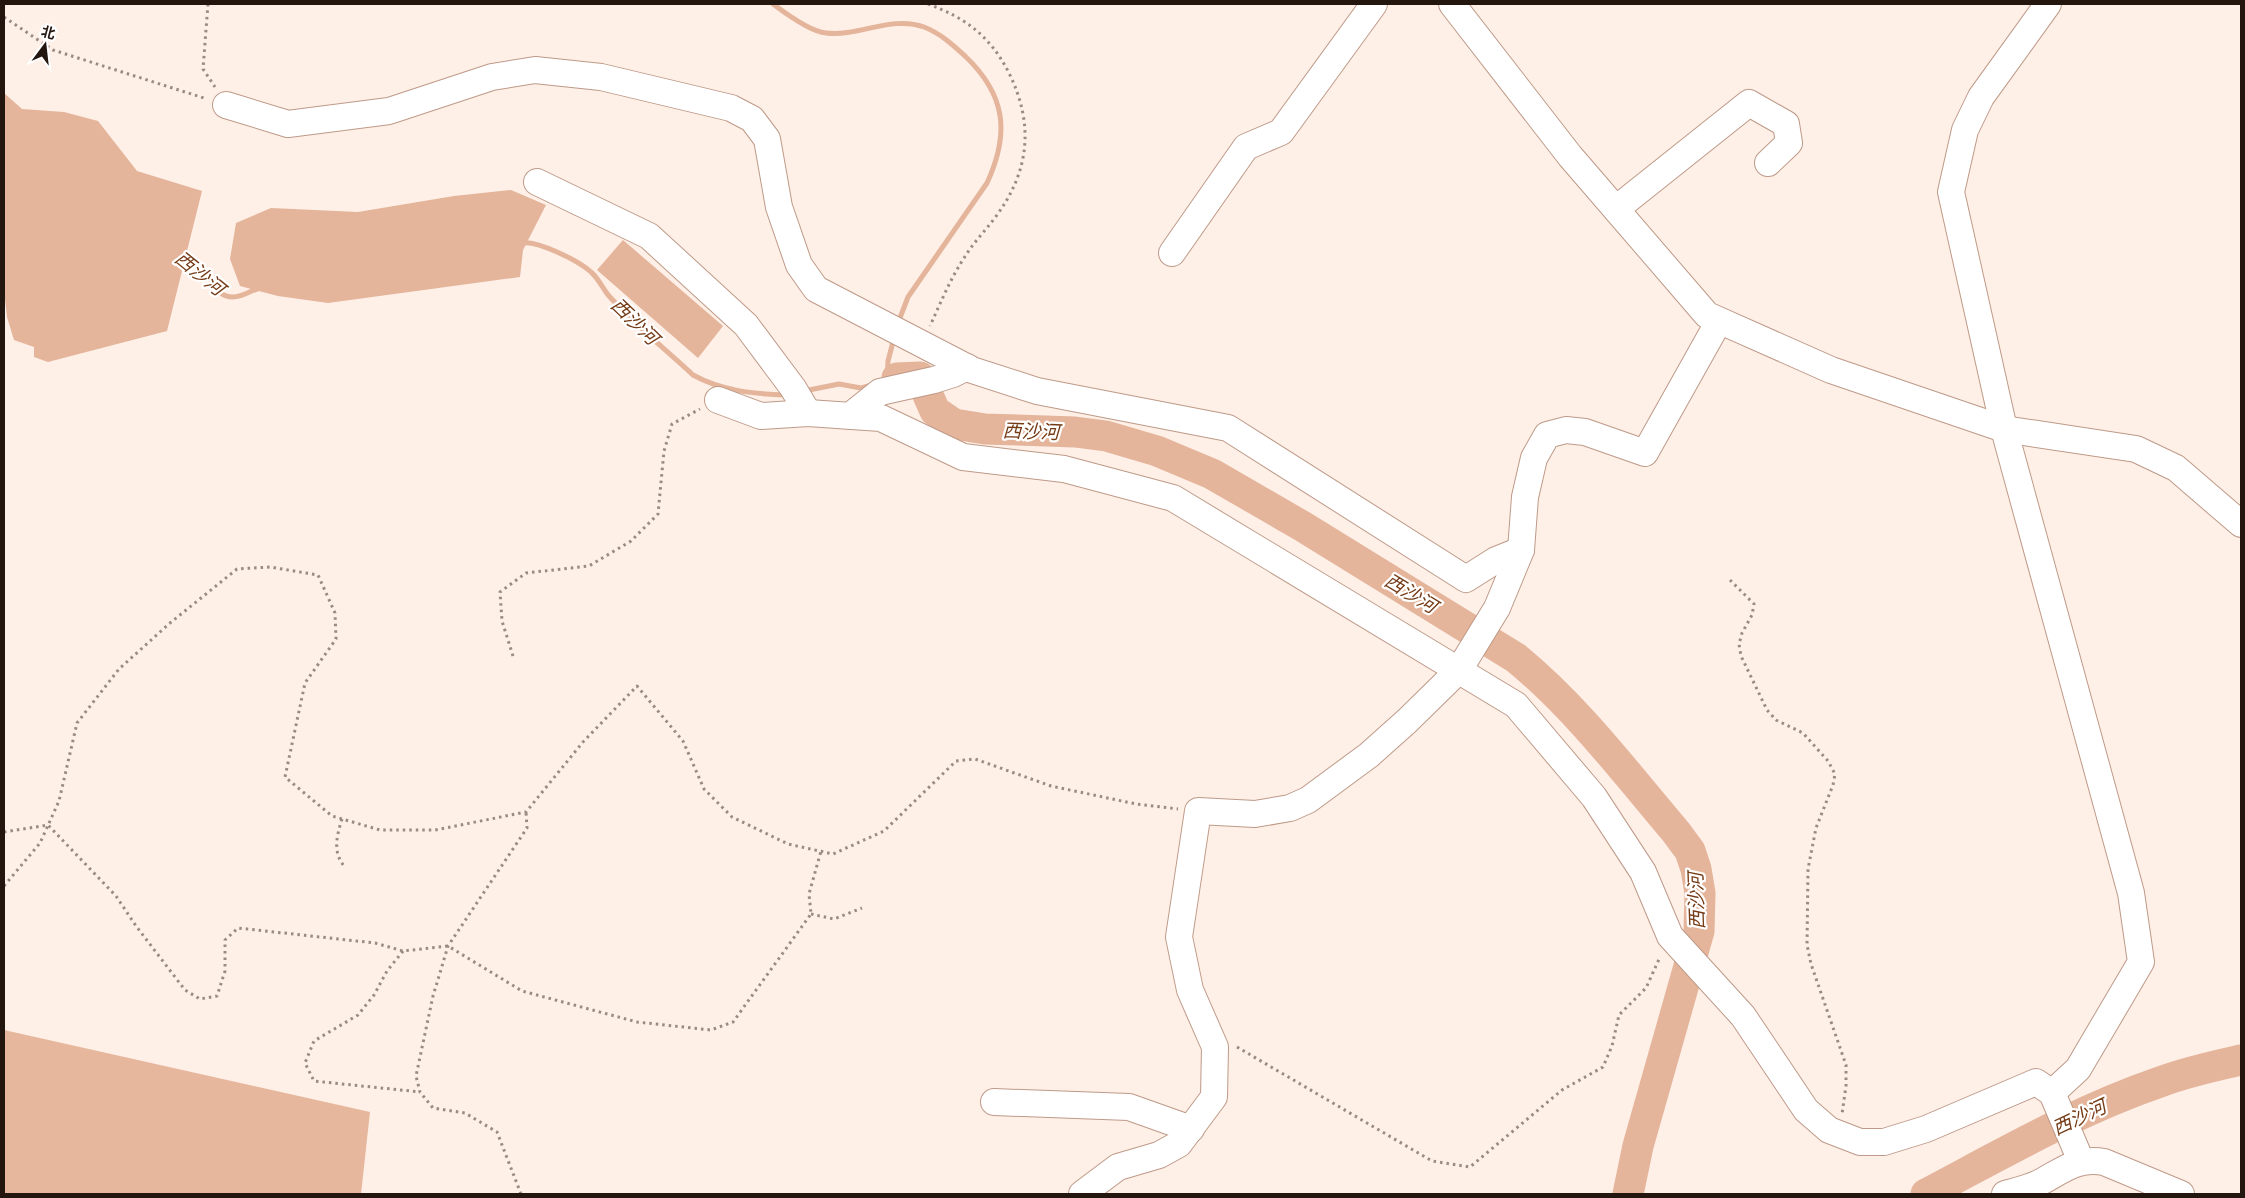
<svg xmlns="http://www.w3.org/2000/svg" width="2245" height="1198" viewBox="0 0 2245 1198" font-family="'Alegreya Sans','Noto Sans SC',sans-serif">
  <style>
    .forest { fill: #e6b79d }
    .water { fill: #e4b49b }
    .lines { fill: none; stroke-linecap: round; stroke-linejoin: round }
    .stream { stroke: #e4b49b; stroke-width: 5 }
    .river { stroke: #e4b49b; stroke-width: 31 }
    .minor-casing { stroke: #be9a88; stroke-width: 28 }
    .path { stroke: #998b83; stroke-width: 3; stroke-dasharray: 2.5 4; stroke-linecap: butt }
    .minor { stroke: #fff; stroke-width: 26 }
    .labels { text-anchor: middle; stroke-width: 4.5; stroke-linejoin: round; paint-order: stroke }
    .water-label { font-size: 19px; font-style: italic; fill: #753b16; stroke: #fff }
  </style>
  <rect width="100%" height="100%" fill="#feefe7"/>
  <!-- forest -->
  <polygon class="forest" points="4,1030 370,1112 361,1194 4,1194"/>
  <!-- water -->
  <g class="water">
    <polygon points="4,93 22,109 64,112 98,121 137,171 202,191 167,331 48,362 34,357 34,347 14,340 7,317 4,290"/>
    <polygon points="511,190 546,205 523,250 520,277 328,303 278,296 240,286 230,259 236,223 271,208 358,212 454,196"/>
    <polygon points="623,240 723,326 698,358 597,270"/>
  </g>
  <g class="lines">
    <!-- stream -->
    <g class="stream">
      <path d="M773,4C785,13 811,32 826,33C859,37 891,15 924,27C940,33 953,45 965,56C1006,95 1010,133 987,183L908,297L898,323"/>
      <path d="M522,243C537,240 579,261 591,272C599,279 603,289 609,296C635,325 665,349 693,375C722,391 754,394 786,395"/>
      <path d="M180,255C187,260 196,265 203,270C214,279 215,297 233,297C244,297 252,289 262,288"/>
      <polyline points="887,381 888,361 894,338"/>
      <polyline points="804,391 839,384 861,388 872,385"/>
    </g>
    <!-- river -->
    <g class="river">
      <path d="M897,378L920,377L935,411L954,424L985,429L1075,432L1106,436L1157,451L1212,474L1302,526L1516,658C1577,708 1625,772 1676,832L1690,851L1696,869L1700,893L1699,931L1638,1146L1628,1194"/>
      <path d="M1926,1194C2002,1154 2078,1110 2160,1082C2186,1072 2214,1066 2241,1060"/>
    </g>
    <defs>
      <g id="minor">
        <polyline points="1452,4 1570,156 1707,315 1831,370 2004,429 2136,449 2176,468 2241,524"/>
        <polyline points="2048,4 1981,97 1965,130 1951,192 2004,429 2131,893 2141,962 2078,1069 2052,1093"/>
        <polyline points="226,105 288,124 389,111 492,77 535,70 601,77 731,108 752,119 767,139 779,207 799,265 816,289 972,370 1037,391 1228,428 1466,579 1496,560 1521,550"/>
        <polyline points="537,182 649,236 746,325 793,388 808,413"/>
        <polyline points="1616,209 1749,103 1786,124 1789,143 1768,163"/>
        <polyline points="1172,253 1246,147 1281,132 1374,4"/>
        <polyline points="718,400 761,416 808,413 881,418 963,457 1064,469 1173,498 1516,705 1594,797 1643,872 1670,936 1743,1016 1806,1110 1829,1130 1860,1142 1884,1142 1926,1129 2036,1082 2052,1093 2081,1161"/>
        <polyline points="850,416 880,392 934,380 953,374 967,367"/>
        <polyline points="994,1102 1129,1107 1191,1129"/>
        <polyline points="1082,1194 1118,1167 1159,1155 1179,1144 1214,1097 1215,1047 1190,990 1179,937 1198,811 1255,814 1290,808 1308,800 1369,755 1407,721 1459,670 1497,608 1521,550 1525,497 1534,458 1547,435 1566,430 1585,432 1645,453 1719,321"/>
        <path d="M2005,1194C2016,1191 2029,1188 2039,1183C2062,1171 2077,1157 2104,1162L2181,1194"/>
      </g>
    </defs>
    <!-- minor casing -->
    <use href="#minor" class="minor-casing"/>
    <!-- path -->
    <g class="path">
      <polyline points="208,4 203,69 215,87"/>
      <path d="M928,4C966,18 990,36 1009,73C1035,126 1029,173 994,219C985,231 974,242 966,255C951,277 941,302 930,326"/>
      <polyline points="4,17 53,50 207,99"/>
      <polyline points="1730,580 1754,604 1752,615 1742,633 1739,644 1741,656 1767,710 1776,720 1803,733 1828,761 1835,774 1833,785 1816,828 1808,869 1807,945 1811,964 1846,1065 1846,1086 1842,1114"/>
      <polyline points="513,656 502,621 500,592 526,573 589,566 631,541 658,514 664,451 672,424 700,409"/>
      <path d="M342,819C337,835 332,853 345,867"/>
      <polyline points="4,832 48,825 116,896 136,926 185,990 200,999 217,996 225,971 225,940 238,928 375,943 403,951 448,946 522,991 637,1022 711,1030 733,1022 811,914 809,894 821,851"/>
      <polyline points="4,886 40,843 59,801 77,723 119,669 170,623 237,569 270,567 318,575 335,613 336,639 305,683 285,777 332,816 380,830 435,830 526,812 583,742 637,686 683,741 704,789 732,817 788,844 833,854 884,831 956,761 975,759 1051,786 1136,804 1178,809"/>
      <polyline points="811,914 834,919 862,908"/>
      <polyline points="403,951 387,971 374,995 358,1015 314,1041 305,1063 314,1081 420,1092"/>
      <polyline points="1237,1047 1432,1161 1470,1167 1562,1090 1603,1067 1612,1046 1619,1015 1646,988 1660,957"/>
      <polyline points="521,1194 497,1132 465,1113 433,1108 420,1092 416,1076 433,996 448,946 527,828 526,812"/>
    </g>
    <!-- minor -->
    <use href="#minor" class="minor"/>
  </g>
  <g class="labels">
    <!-- water labels -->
    <g class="water-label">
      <text transform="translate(200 273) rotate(39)" y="7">西沙河</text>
      <text transform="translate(635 321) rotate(44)" y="7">西沙河</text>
      <text transform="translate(1031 431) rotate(2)" y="7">西沙河</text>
      <text transform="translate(1411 593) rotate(31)" y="7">西沙河</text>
      <text transform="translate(1696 901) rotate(-92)" y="7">西沙河</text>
      <text transform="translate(2079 1117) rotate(-25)" y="7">西沙河</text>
    </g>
  </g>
  <!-- border -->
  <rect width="2245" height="1198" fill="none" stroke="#23160f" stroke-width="10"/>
  <!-- north arrow -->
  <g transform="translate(45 45) rotate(15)" stroke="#ffffff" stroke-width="4" paint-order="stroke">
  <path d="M0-4L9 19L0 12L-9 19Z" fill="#23160f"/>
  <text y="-8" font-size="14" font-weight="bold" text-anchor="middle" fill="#23160f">北</text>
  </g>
</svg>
